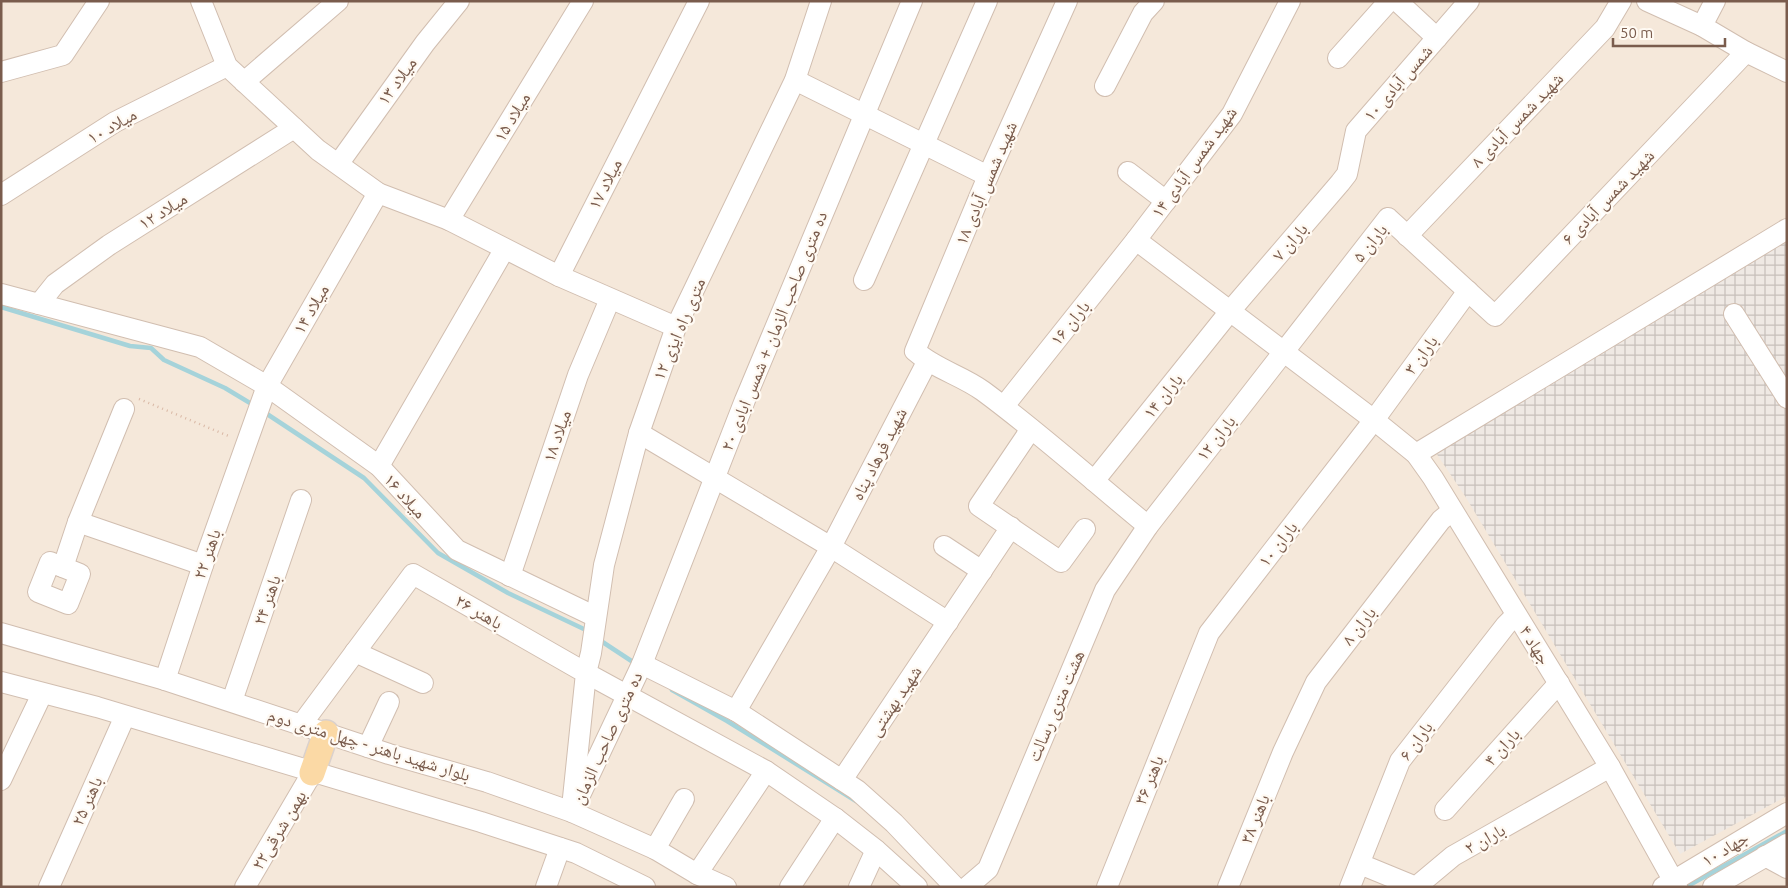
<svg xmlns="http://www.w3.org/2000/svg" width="1788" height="888" viewBox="0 0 1788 888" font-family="Ubuntu,'Noto Naskh Arabic',sans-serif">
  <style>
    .residential { fill: #f5e8da }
    .industrial { fill: url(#industrial-grid) }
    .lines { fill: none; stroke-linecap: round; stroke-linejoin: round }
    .stream { stroke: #a5d3da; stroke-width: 4.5 }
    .minor-casing { stroke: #d1beb0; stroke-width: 22 }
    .major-casing { stroke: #dad1cd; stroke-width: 28 }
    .path { stroke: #d9b8a5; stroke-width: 2.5; stroke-dasharray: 1 4; stroke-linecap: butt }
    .minor { stroke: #fff; stroke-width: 20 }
    .major { stroke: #fbd9a5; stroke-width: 25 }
    .labels { text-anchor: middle; stroke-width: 4.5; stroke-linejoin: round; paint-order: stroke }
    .street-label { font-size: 18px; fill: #7a5c4d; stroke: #fffaf3 }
  </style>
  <defs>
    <pattern id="industrial-grid" width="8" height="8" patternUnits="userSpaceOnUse" patternTransform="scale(1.25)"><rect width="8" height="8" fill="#efe9e4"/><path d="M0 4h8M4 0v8" fill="none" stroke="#c7c0bb"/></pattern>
  </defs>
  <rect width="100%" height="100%" fill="#fdf6ec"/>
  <!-- residential -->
  <rect class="residential" x="1" y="1" width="1786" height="886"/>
  <!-- industrial -->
  <polygon class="industrial" points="1787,238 1787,796 1680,854 1465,496 1436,453"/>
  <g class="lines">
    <!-- stream -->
    <g class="stream">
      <polyline points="1,307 130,346 151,348 164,360 225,388 255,406"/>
      <polyline points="264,412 364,478 438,553 508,593 588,631"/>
      <polyline points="598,639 636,664"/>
      <polyline points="672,690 727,721 856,801"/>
      <polyline points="1686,887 1787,831"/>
    </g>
    <defs>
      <g id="minor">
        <polyline points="201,1 227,66 318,150 378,193 449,220 559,276 676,327"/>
        <polyline points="821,1 795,80 676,327 639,433 604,565 591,653 586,673 766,771 835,818 876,850 917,887"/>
        <path d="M1067,1L988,176L915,351C935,369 961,375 983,391C1040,433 1093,481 1148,526"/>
        <polyline points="1397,1 1437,38"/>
        <polyline points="1647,1 1702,26 1746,52 1787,72"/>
        <polyline points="1702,26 1715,1"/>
        <polyline points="1338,58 1389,1"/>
        <polyline points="1,72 63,55 99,1"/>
        <polyline points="795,80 988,176"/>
        <polyline points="244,82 338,1"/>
        <polyline points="1105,86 1143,13 1154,1"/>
        <polyline points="339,163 425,43 459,1"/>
        <polyline points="1128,172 1166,201"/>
        <polyline points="1,195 115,122 227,66"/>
        <polyline points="449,220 583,1"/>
        <polyline points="1407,236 1605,28 1621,1"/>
        <polyline points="1136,240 1374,420 1416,454 1433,478 1610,767 1677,887"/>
        <polyline points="559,276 699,1"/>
        <polyline points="864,280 987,1"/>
        <polyline points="1,294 200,347 267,386 379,466 457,550 596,617"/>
        <polyline points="39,304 55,284 109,245 294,128"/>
        <polyline points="1734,314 1787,398"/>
        <polyline points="1004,406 1136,240 1232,114 1290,1"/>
        <polyline points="1031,429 979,506 1061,562 1085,529"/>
        <polyline points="639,433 831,547 948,622"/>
        <polyline points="1416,454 1787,229"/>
        <polyline points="379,466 504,250"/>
        <polyline points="1094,481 1231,310 1340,183 1347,174 1356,131 1469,1"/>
        <polyline points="78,522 203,565"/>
        <polyline points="944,546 982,571"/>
        <polygon points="50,562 80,574 68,604 38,592"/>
        <polyline points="63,567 78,522 124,409"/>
        <polyline points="510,576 578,375 610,299"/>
        <polyline points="1,633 165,680 389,754 487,782 572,812 655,849 697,874 726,887"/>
        <polyline points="355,652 423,683"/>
        <polyline points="642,664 736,711 857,790 894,823 955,887"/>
        <polyline points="165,680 203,565 267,386 378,193"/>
        <polyline points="1,682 97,707 481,822 576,853 645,887"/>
        <polyline points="232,701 301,500"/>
        <polyline points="736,711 831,547 927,362"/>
        <polyline points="301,725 413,574 586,673 573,798"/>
        <polyline points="368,747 389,702"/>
        <polyline points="1,780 42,694"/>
        <polyline points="842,780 1011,527"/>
        <polyline points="1445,810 1559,683"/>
        <polyline points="572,812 642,664 745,400 912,1"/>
        <polyline points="655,849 684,799"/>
        <polyline points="1765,856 1787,868"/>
        <polyline points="1360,864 1416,887 1453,856 1610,767"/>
        <polyline points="697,874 766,771"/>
        <polyline points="49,887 125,716"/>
        <polyline points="245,887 312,773"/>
        <polyline points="546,887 560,848"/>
        <polyline points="790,887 835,818"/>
        <polyline points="859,887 876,850"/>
        <polyline points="967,887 988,869 1105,590 1148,526 1388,218 1495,316 1746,52"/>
        <polyline points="1107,887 1209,633 1374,420 1468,291"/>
        <polyline points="1228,887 1283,752 1316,682 1441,520 1452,511"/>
        <polyline points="1350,887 1400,761 1506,625 1516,615"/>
        <polyline points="1663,887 1787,813"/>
        <polyline points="1713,887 1787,844"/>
      </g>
      <polyline id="major" points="312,773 326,733"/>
    </defs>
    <!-- minor casing -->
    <use href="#minor" class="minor-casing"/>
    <!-- major casing -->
    <use href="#major" class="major-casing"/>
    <!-- path -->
    <polyline class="path" points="139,399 231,437"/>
    <!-- minor -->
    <use href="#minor" class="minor"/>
    <!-- major -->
    <use href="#major" class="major"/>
  </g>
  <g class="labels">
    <!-- street labels -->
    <g class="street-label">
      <text transform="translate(397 81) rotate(-54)" y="6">میلاد ۱۳</text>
      <text transform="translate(1398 83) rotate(-49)" y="6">شمس آبادی ۱۰</text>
      <text transform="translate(512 117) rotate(-59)" y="6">میلاد ۱۵</text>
      <text transform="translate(1517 120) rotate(-46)" y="6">شهید شمس آبادی ۸</text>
      <text transform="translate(112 126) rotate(-30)" y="6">میلاد ۱۰</text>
      <text transform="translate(1194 162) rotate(-54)" y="6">شهید شمس آبادی ۱۴</text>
      <text transform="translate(986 183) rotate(-67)" y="6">شهید شمس آبادی ۱۸</text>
      <text transform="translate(605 184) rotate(-63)" y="6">میلاد ۱۷</text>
      <text transform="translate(1608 197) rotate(-46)" y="6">شهید شمس آبادی ۶</text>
      <text transform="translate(163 211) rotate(-32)" y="6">میلاد ۱۲</text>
      <text transform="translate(1290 242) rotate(-49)" y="6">باران ۷</text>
      <text transform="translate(1370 243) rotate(-51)" y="6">باران ۵</text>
      <text transform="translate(311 309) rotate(-60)" y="6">میلاد ۱۴</text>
      <text transform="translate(1070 323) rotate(-51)" y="6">باران ۱۶</text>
      <text transform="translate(679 329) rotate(-67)" y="6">۱۲ متری راه ایزی</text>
      <text transform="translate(774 331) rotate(-68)" y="6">ده متری صاحب الزمان + شمس ابادی ۲۰</text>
      <text transform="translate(1421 355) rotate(-54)" y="6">باران ۳</text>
      <text transform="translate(1163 396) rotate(-51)" y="6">باران ۱۴</text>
      <text transform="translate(557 436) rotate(-71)" y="6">میلاد ۱۸</text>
      <text transform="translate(1216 438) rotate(-52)" y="6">باران ۱۲</text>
      <text transform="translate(879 454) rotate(-63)" y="6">شهید فرهاد پناه</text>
      <text transform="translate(405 496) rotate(48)" y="6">میلاد ۱۶</text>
      <text transform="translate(1278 544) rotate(-52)" y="6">باران ۱۰</text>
      <text transform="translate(207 554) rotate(-71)" y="6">باهنر ۲۲</text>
      <text transform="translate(267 600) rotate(-71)" y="6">باهنر ۲۴</text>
      <text transform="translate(479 612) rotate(30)" y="6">باهنر ۲۶</text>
      <text transform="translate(1359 626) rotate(-52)" y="6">باران ۸</text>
      <text transform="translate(1535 645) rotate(58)" y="6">جهاد ۴</text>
      <text transform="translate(895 701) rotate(-56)" y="6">شهید بهشتی</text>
      <text transform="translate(1056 706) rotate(-67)" y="6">هشت متری رسالت</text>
      <text transform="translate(607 738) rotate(-65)" y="6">ده متری صاحب الزمان</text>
      <text transform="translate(1416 741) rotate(-54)" y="6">باران ۶</text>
      <text transform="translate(369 745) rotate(17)" y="6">بلوار شهید باهنر - چهل متری دوم</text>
      <text transform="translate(1502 747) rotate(-48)" y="6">باران ۴</text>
      <text transform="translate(1149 780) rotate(-68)" y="6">باهنر ۳۶</text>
      <text transform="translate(87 801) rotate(-66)" y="6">باهنر ۲۵</text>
      <text transform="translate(1255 819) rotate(-68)" y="6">باهنر ۳۸</text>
      <text transform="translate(279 830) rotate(-59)" y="6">۲۲بهمن شرقی</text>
      <text transform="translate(1485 839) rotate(-29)" y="6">باران ۲</text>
      <text transform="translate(1725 849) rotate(-31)" y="6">جهاد ۱۰</text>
    </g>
  </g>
  <!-- border -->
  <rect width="1788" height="888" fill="none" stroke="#7a5c4d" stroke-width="5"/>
  <!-- scale -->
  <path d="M1613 38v8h112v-8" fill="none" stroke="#7a5c4d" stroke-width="2.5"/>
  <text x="1620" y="38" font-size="15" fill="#7a5c4d" stroke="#fffaf3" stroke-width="4" paint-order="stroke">50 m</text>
</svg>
